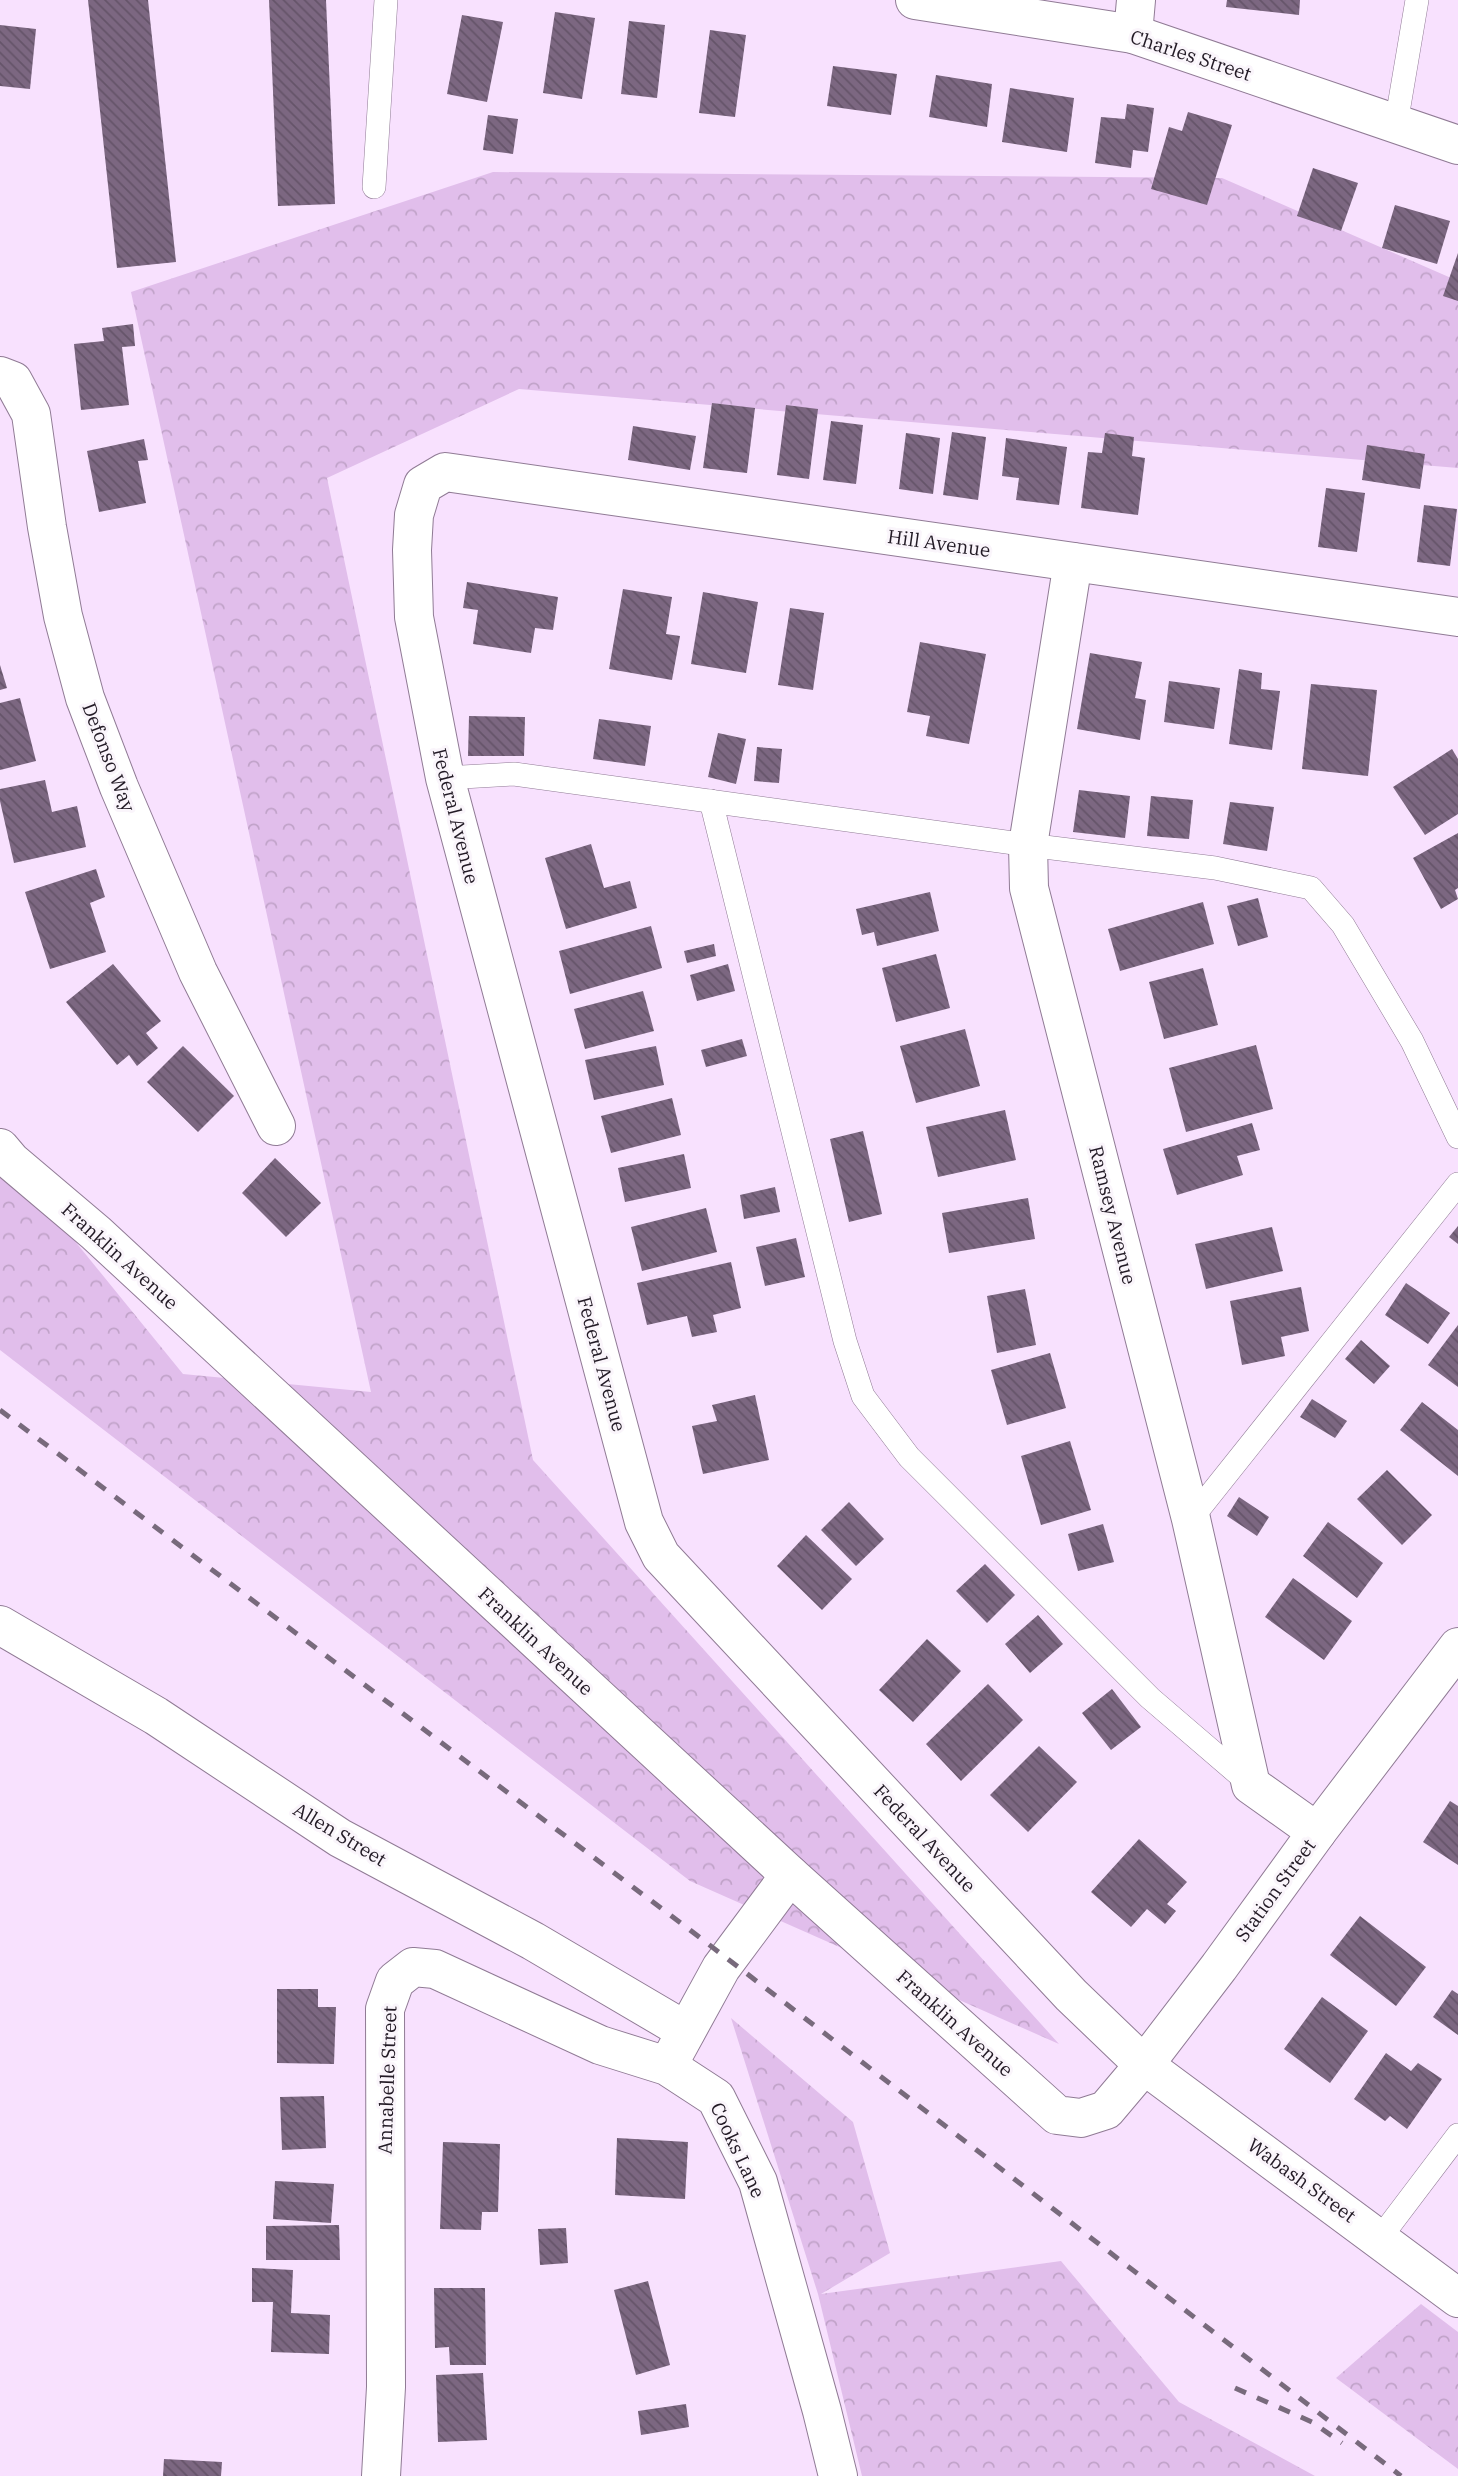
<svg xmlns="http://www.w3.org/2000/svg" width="1458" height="2476" viewBox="0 0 1458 2476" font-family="'IBM Plex Serif',serif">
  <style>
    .forest { fill: url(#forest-crowns) }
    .building { fill: url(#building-back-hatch) }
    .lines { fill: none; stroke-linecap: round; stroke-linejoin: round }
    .lane-casing { stroke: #907b95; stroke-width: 24 }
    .street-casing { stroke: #907b95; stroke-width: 40 }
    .lane { stroke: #fff; stroke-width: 23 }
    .street { stroke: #fff; stroke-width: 38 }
    .rail { stroke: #786a7c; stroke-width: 5; stroke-dasharray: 12 12; stroke-linecap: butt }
    .labels { text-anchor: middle; stroke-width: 6; stroke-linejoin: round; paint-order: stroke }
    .street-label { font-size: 19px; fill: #221a25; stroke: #faf5fb }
  </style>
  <defs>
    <pattern id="forest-crowns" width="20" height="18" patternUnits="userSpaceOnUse" patternTransform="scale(1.75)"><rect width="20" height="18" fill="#e1beeb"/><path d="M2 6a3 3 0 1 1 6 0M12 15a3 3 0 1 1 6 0" fill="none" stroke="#c1a3c9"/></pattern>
    <pattern id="building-back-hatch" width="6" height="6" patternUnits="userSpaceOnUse" patternTransform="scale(1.75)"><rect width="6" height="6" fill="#7c6781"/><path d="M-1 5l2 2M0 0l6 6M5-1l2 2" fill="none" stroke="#655469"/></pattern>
  </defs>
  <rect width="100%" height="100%" fill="#f8e1fe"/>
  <!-- forest -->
  <g class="forest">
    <polygon points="493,172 1222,178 1458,281 1458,468 519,389 327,478 533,1460 1059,2044 690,1881 0,1350 0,1149 183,1374 371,1392 131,292"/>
    <polygon points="731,2018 853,2122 890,2253 821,2294 1061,2261 1179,2402 1315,2476 862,2476 818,2294"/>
    <polygon points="1421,2304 1458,2332 1458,2469 1336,2378"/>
  </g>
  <!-- building -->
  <g class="building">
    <polygon points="88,0 148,0 176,262 117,268"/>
    <polygon points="269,0 326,0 335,204 278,206"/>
    <polygon points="1227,0 1300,0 1299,15 1226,7"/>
    <polygon points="555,12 595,18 582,99 543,93"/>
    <polygon points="462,15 503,22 487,102 447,94"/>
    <polygon points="629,21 665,25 657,98 621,94"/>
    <polygon points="0,25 36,29 30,89 0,86"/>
    <polygon points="710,30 746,35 735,117 699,113"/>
    <polygon points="833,66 897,74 891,115 827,106"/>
    <polygon points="936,75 992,84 987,127 929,117"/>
    <polygon points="1010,88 1074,98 1067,152 1002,142"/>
    <polygon points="1127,104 1154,108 1148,152 1133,150 1131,168 1095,163 1101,117 1125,119"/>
    <polygon points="1188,112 1232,125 1207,205 1151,189 1169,127 1182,131"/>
    <polygon points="488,115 518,119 513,154 483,150"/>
    <polygon points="1313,168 1358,183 1341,231 1297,216"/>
    <polygon points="1395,205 1450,221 1437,264 1382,248"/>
    <polygon points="1458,253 1458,301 1443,296"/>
    <polygon points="133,324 135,346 122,347 129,405 81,410 74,344 104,341 102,328"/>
    <polygon points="712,403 755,408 747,473 703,468"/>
    <polygon points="786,405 818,409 809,479 777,475"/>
    <polygon points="831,421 863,425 856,484 823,480"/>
    <polygon points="633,426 696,436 690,470 628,460"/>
    <polygon points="952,432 986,437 978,500 943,495"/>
    <polygon points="906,433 940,438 933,494 899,489"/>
    <polygon points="1105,433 1134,437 1132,456 1145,458 1138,515 1081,508 1088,452 1102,453"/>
    <polygon points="1006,438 1067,447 1059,505 1016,500 1019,478 1002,476"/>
    <polygon points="144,439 148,460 138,461 146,503 99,512 87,451"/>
    <polygon points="1367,445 1425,454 1420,489 1362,480"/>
    <polygon points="1326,488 1365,493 1357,552 1318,547"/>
    <polygon points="1424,505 1457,509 1450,566 1417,562"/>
    <polygon points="467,582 558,597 553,630 535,628 531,653 473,644 478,610 463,608"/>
    <polygon points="623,589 672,597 666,634 680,636 672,680 609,669"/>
    <polygon points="703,592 758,602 746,673 691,664"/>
    <polygon points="790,608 824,613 813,690 778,685"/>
    <polygon points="920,642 986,654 969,744 926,736 930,716 907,712"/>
    <polygon points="1090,653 1142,662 1135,698 1146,700 1140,740 1077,729"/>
    <polygon points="0,665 7,688 0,690"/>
    <polygon points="1239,669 1262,673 1261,689 1280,691 1272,750 1229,744"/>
    <polygon points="1169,681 1220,688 1214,729 1164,722"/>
    <polygon points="1311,684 1377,690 1368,776 1302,769"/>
    <polygon points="20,698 36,761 0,770 0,703"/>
    <polygon points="469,716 525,717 524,756 468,756"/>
    <polygon points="599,719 651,726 645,766 593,759"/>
    <polygon points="718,733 746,739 736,784 708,777"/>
    <polygon points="757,747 782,749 779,783 754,781"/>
    <polygon points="1452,749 1458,759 1458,814 1425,835 1393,787"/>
    <polygon points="45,780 52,812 77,806 86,847 14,863 0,801 0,789"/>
    <polygon points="1079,790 1130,796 1125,838 1073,832"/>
    <polygon points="1151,796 1193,800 1189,839 1147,836"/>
    <polygon points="1230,802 1274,807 1267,851 1223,844"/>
    <polygon points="1458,833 1458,888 1455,890 1458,899 1441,909 1413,858"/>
    <polygon points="591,844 604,888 630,881 637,908 566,929 545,858"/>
    <polygon points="96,869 105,897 90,903 106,952 50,969 25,892"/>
    <polygon points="930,892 939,931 877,946 874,932 862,935 856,909"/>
    <polygon points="1258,898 1268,937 1238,946 1227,906"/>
    <polygon points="1203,902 1214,944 1120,971 1108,929"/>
    <polygon points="651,926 662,968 570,994 559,951"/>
    <polygon points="714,944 716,956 687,963 684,951"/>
    <polygon points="936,954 950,1008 896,1022 882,968"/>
    <polygon points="113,964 161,1021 146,1033 158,1048 137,1066 129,1055 117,1065 66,1002"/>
    <polygon points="728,964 735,991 697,1001 690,975"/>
    <polygon points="1203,968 1218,1025 1164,1039 1149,982"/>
    <polygon points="643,991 654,1031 585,1049 574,1009"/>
    <polygon points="965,1029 980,1086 916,1103 900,1046"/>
    <polygon points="742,1039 747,1056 706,1067 701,1050"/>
    <polygon points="1256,1045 1273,1109 1186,1132 1169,1068"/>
    <polygon points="183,1046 234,1096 198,1132 147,1082"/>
    <polygon points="656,1046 664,1085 594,1100 585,1060"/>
    <polygon points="672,1098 681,1135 611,1153 601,1116"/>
    <polygon points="1005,1110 1016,1160 938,1177 926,1127"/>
    <polygon points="1252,1123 1260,1150 1237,1156 1243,1175 1177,1195 1163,1149"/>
    <polygon points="863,1131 882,1214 849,1222 830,1139"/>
    <polygon points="684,1154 691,1188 625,1202 618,1168"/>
    <polygon points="275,1158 321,1203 286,1237 242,1193"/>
    <polygon points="775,1187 780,1212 744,1219 740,1195"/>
    <polygon points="1028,1198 1035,1239 949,1253 942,1213"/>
    <polygon points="706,1208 717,1252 642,1271 631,1227"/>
    <polygon points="1458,1226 1458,1244 1449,1237"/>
    <polygon points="1272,1227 1283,1271 1206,1289 1195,1244"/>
    <polygon points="796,1238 805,1277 765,1286 756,1247"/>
    <polygon points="731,1262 741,1308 713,1315 717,1332 692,1337 687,1316 647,1325 637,1283"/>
    <polygon points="1406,1283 1450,1313 1428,1344 1385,1315"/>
    <polygon points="1301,1287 1309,1331 1281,1337 1285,1356 1242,1365 1230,1301"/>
    <polygon points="1025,1289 1036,1345 997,1353 987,1296"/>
    <polygon points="1458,1325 1458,1387 1428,1365"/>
    <polygon points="1361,1340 1390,1366 1374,1384 1345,1359"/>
    <polygon points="1050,1353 1066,1408 1007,1425 991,1370"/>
    <polygon points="755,1395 769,1460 703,1474 692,1426 717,1421 712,1405"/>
    <polygon points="1312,1399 1347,1421 1335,1438 1300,1417"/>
    <polygon points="1422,1402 1458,1430 1458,1476 1400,1430"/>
    <polygon points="1070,1441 1091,1510 1041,1525 1021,1456"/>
    <polygon points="1387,1470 1432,1515 1402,1545 1357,1499"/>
    <polygon points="1239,1497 1269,1517 1257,1536 1227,1516"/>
    <polygon points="849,1502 884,1539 856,1566 821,1530"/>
    <polygon points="1328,1522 1383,1563 1357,1598 1303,1556"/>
    <polygon points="1103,1524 1114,1562 1078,1571 1068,1534"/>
    <polygon points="806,1535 852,1579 822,1610 777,1566"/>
    <polygon points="985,1564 1015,1595 987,1623 956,1591"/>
    <polygon points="1293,1578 1352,1621 1324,1660 1265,1617"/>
    <polygon points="1038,1615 1063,1644 1030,1673 1005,1644"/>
    <polygon points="927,1639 961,1671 913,1722 879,1690"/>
    <polygon points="988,1684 1023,1720 961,1781 926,1744"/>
    <polygon points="1112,1689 1141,1727 1111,1750 1082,1713"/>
    <polygon points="1039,1746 1077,1782 1028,1832 990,1795"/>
    <polygon points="1450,1801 1458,1806 1458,1865 1423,1842"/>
    <polygon points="1139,1839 1187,1882 1167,1904 1176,1911 1165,1924 1147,1909 1131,1927 1091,1892"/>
    <polygon points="1360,1916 1426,1967 1396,2006 1330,1955"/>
    <polygon points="277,1989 318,1989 318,2007 336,2007 334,2064 277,2063"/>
    <polygon points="1452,1990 1458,1994 1458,2035 1433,2017"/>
    <polygon points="1322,1997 1368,2031 1330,2083 1284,2049"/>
    <polygon points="1386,2053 1411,2071 1418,2063 1442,2079 1407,2129 1390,2116 1385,2121 1354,2099"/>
    <polygon points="324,2096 326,2148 282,2150 280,2097"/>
    <polygon points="617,2138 688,2142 685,2199 615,2195"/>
    <polygon points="443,2142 500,2144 498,2212 482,2212 481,2230 440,2229"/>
    <polygon points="275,2181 334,2184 331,2223 273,2219"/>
    <polygon points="339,2225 340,2260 266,2260 266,2226"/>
    <polygon points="566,2228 568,2263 540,2265 538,2229"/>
    <polygon points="252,2268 293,2270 291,2313 330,2315 329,2354 271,2352 273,2302 252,2302"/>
    <polygon points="648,2281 670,2365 636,2375 614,2290"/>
    <polygon points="434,2288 485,2288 486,2365 450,2365 449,2347 435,2348"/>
    <polygon points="483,2373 487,2440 438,2442 436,2375"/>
    <polygon points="686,2404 689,2427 641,2435 638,2411"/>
    <polygon points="164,2459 222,2462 221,2476 163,2476"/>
  </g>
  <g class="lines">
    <defs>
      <g id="lane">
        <polyline points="1396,124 1417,0"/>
        <polyline points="374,187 386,0"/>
        <polyline points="445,778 514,774 1028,845 1215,868 1311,888 1343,925 1412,1041 1458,1137"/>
        <polyline points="711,801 845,1341 863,1396 909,1457 1150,1698 1249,1783"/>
        <polyline points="1191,1519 1458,1184"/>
        <polyline points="1380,2238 1458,2135"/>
      </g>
      <g id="street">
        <polyline points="915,0 1133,34 1458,145"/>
        <polyline points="1133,34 1136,0"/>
        <polyline points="0,376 13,381 31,414 47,527 63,616 85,698 119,787 198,972 276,1126"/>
        <polyline points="1073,562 1028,845 1029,888 1191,1519 1251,1785 1317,1832"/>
        <polyline points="1458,617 445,472 423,485 414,515 412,550 414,617 445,778 644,1522 661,1556 1071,1995 1144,2065 1458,2298"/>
        <polyline points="0,1148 11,1161 96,1233 790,1875 1057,2115 1081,2118 1106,2110 1144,2065 1219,1967 1317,1832 1458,1647"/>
        <polyline points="0,1625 156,1716 340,1838 533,1941 686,2031"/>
        <polyline points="675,2052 721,1968 790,1875"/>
        <polyline points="381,2476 386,2387 385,2009 395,1981 413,1967 435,1969 600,2045 667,2066 716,2098 758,2182 822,2411 838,2476"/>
      </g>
    </defs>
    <!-- lane casing -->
    <use href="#lane" class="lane-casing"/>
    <!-- street casing -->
    <use href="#street" class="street-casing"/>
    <!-- lane -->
    <use href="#lane" class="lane"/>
    <!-- street -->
    <use href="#street" class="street"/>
    <!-- rail -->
    <g class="rail">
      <polyline points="0,1410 690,1930 1401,2476"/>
      <polyline points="1235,2388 1312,2422 1342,2443"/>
    </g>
  </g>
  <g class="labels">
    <!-- street labels -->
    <g class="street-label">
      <text transform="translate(1191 55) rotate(18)" y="7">Charles Street</text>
      <text transform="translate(939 543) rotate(8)" y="7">Hill Avenue</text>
      <text transform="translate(109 757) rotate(69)" y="7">Defonso Way</text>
      <text transform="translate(456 816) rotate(76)" y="7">Federal Avenue</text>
      <text transform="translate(1113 1215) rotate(76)" y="7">Ramsey Avenue</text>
      <text transform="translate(120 1256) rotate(42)" y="7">Franklin Avenue</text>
      <text transform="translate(602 1364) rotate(75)" y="7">Federal Avenue</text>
      <text transform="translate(536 1641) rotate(43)" y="7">Franklin Avenue</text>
      <text transform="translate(340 1834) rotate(31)" y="7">Allen Street</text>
      <text transform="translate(925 1838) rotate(47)" y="7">Federal Avenue</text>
      <text transform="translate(1275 1890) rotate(-54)" y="7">Station Street</text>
      <text transform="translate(955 2023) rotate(42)" y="7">Franklin Avenue</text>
      <text transform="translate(387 2080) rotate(-88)" y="7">Annabelle Street</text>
      <text transform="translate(738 2150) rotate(65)" y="7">Cooks Lane</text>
      <text transform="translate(1302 2180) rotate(36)" y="7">Wabash Street</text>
    </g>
  </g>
</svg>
